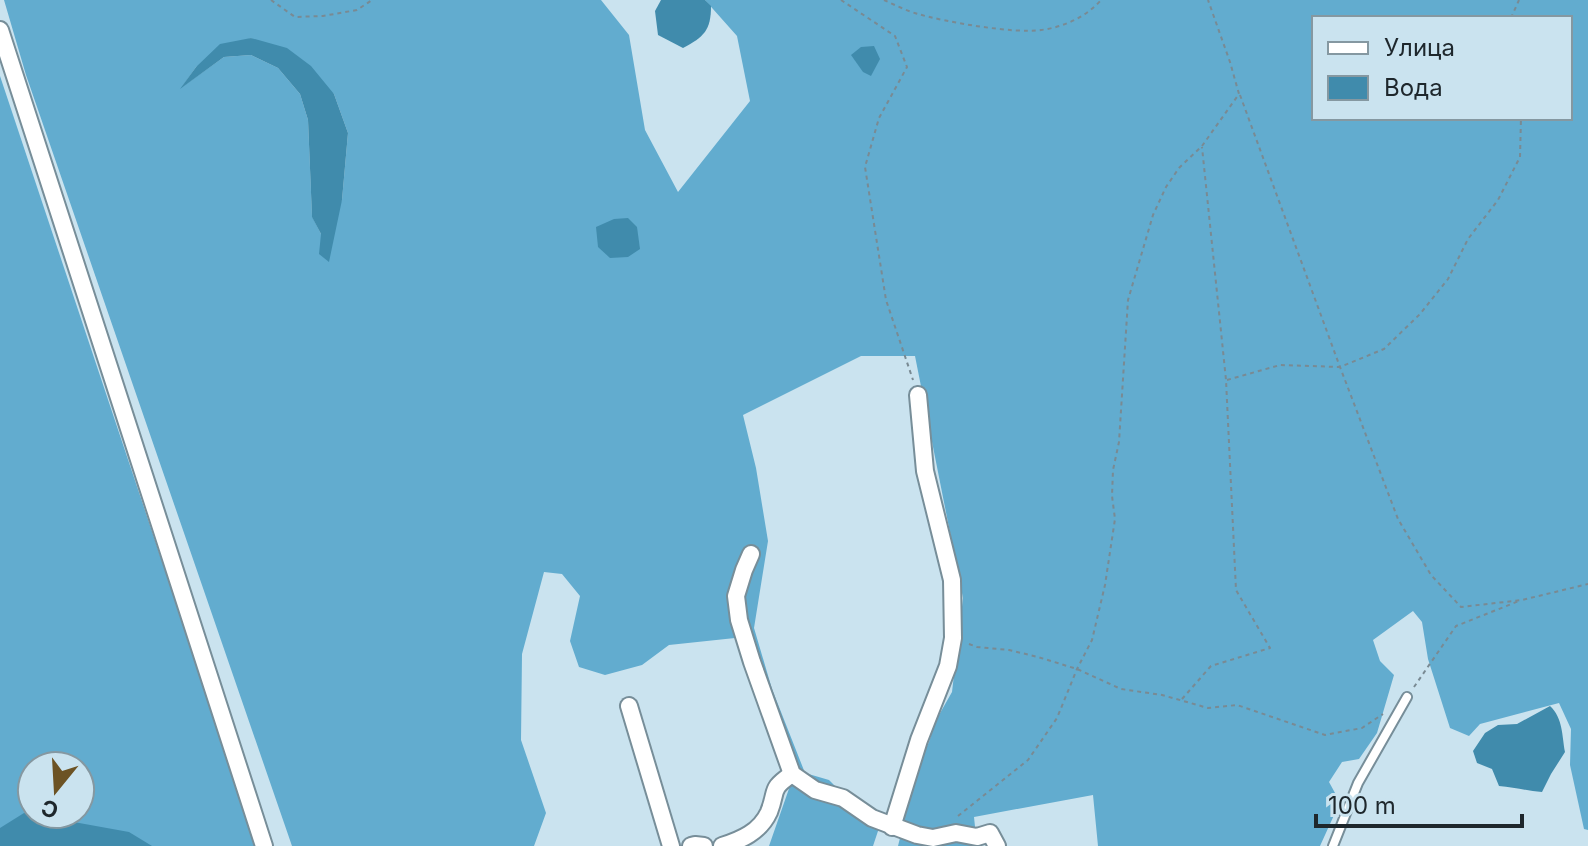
<svg xmlns="http://www.w3.org/2000/svg" width="1588" height="846" viewBox="0 0 1588 846" font-family="Inter,sans-serif">
  <style>
    .forest { fill: #62accf; fill-rule: evenodd }
    .water { fill: #408bac }
    .lines { fill: none; stroke-linecap: round; stroke-linejoin: round }
    .lane-casing { stroke: #778e99; stroke-width: 12 }
    .street-casing { stroke: #778e99; stroke-width: 20 }
    .path { stroke: #798a93; stroke-width: 2; stroke-dasharray: 4 4; stroke-linecap: butt }
    .lane { stroke: #fff; stroke-width: 8 }
    .street { stroke: #fff; stroke-width: 16 }
  </style>
  <rect width="100%" height="100%" fill="#cae3ef"/>
  <!-- forest -->
  <g class="forest">
    <path d="M4,0H601L629,35L645,130L678,192L750,101L737,36L705,0H1588V830L1584,829L1570,765L1571,729L1559,703L1480,724L1469,736L1450,728L1428,659L1422,622L1413,611L1373,640L1380,661L1394,675L1377,733L1359,759L1342,762L1329,782L1340,802L1320,846H1098L1093,795L974,817L977,846H898L900,838L895,811L929,742L935,722L952,692L963,598L915,356H861L743,415L756,468L768,541L754,628L772,689L805,773L829,780L856,807L884,813L873,846H769L792,780L770,711L735,638L669,645L642,665L605,675L579,667L570,641L580,596L562,574L544,572L522,654L521,740L546,813L534,846H292L26,75ZM1314,18H1570V118H1314ZM251,38L334,94L348,133L342,200L321,234L312,216L308,120L300,94L278,68L251,55L224,57L182,87L196,67Z"/>
    <path d="M0,76L257,846H0ZM32,766H80V814H32Z"/>
  </g>
  <!-- water -->
  <g class="water">
    <path d="M661,0H705L711,6C711,30 704,37 683,48L658,35L655,11Z"/>
    <polygon points="251,38 287,48 311,66 334,94 348,133 342,200 329,262 319,254 321,234 312,217 308,120 300,94 278,68 251,55 224,57 180,89 196,67 220,44"/>
    <polygon points="874,46 880,59 871,76 863,72 851,55 861,47"/>
    <polygon points="628,218 637,227 640,249 628,257 610,258 598,247 596,227 614,219"/>
    <path d="M1550,706C1563,718 1562,736 1565,752L1551,774L1542,792C1527,791 1514,787 1499,786L1492,769L1477,763L1473,751L1485,733L1498,725L1517,724Z"/>
    <polygon points="24,813 129,832 152,846 0,846 0,828"/>
  </g>
  <g class="lines">
    <defs>
      <polyline id="lane" points="1333,846 1358,783 1407,697"/>
      <g id="street">
        <polyline points="0,30 264,846"/>
        <polyline points="751,554 744,570 736,596 739,620 752,662 792,774 815,790 843,798 872,818 917,835 933,838 956,833 977,837 990,833 997,846"/>
        <polyline points="629,706 671,846"/>
        <polyline points="892,827 919,740 948,666 953,638 952,580 925,471 918,395"/>
        <polyline points="691,846 695,845 704,846"/>
        <path d="M722,846C741,840 760,832 769,812C778,789 769,790 792,774"/>
      </g>
    </defs>
    <!-- lane casing -->
    <use href="#lane" class="lane-casing"/>
    <!-- street casing -->
    <use href="#street" class="street-casing"/>
    <!-- path -->
    <g class="path">
      <polyline points="271,0 295,17 323,16 357,10 372,0"/>
      <polyline points="841,0 895,36 907,67 879,118 865,167 886,300 913,380"/>
      <path d="M884,0C895,5 907,11 918,14C946,22 1014,34 1041,30C1064,27 1086,17 1101,0"/>
      <polyline points="1511,18 1519,0"/>
      <polyline points="1240,95 1340,367 1398,519 1431,575 1461,607 1522,600 1588,584"/>
      <polyline points="1227,380 1280,365 1340,367 1384,349 1420,314 1448,279 1468,239 1498,200 1520,157 1521,118"/>
      <polyline points="969,644 977,647 1009,650 1038,657 1077,669 1121,689 1162,695 1208,708 1237,705 1325,735 1362,728 1383,714"/>
      <polyline points="1414,687 1456,626 1519,601"/>
      <polyline points="1182,699 1211,666 1270,648 1236,590 1226,380 1202,147"/>
      <polyline points="958,816 1028,760 1057,718 1077,669 1092,640 1105,585 1115,519 1112,496 1113,470 1119,442 1128,300 1153,215 1166,187 1179,168 1202,146 1239,94 1230,62 1208,0"/>
    </g>
    <!-- lane -->
    <use href="#lane" class="lane"/>
    <!-- street -->
    <use href="#street" class="street"/>
  </g>
  <!-- legend -->
  <rect x="1312" y="16" width="260" height="104" fill="#cae3ef" stroke="#8598a1" stroke-width="2"/>
  <rect x="1328" y="42" width="40" height="12" fill="#ffffff" stroke="#8598a1" stroke-width="2"/>
  <text x="1384" y="56" font-size="24" fill="#1e272c">Улица</text>
  <rect x="1328" y="76" width="40" height="24" fill="#408bac" stroke="#8598a1" stroke-width="2"/>
  <text x="1384" y="96" font-size="24" fill="#1e272c">Вода</text>
  <!-- north arrow -->
  <g transform="translate(56 790) rotate(198)"><circle r="38" fill="#cae3ef" stroke="#8598a1" stroke-width="2"/>
  <path d="M0-6L14 30L0 20L-14 30Z" fill="#6c5324"/>
  <text y="-12" font-size="22" font-weight="bold" text-anchor="middle" fill="#1e272c">С</text>
  </g>
  <!-- scale -->
  <path d="M1316 814v12h206v-12" fill="none" stroke="#1e272c" stroke-width="4"/>
  <text x="1328" y="814" font-size="24" fill="#1e272c" stroke="#cae3ef" stroke-width="6" paint-order="stroke">100 m</text>
</svg>
